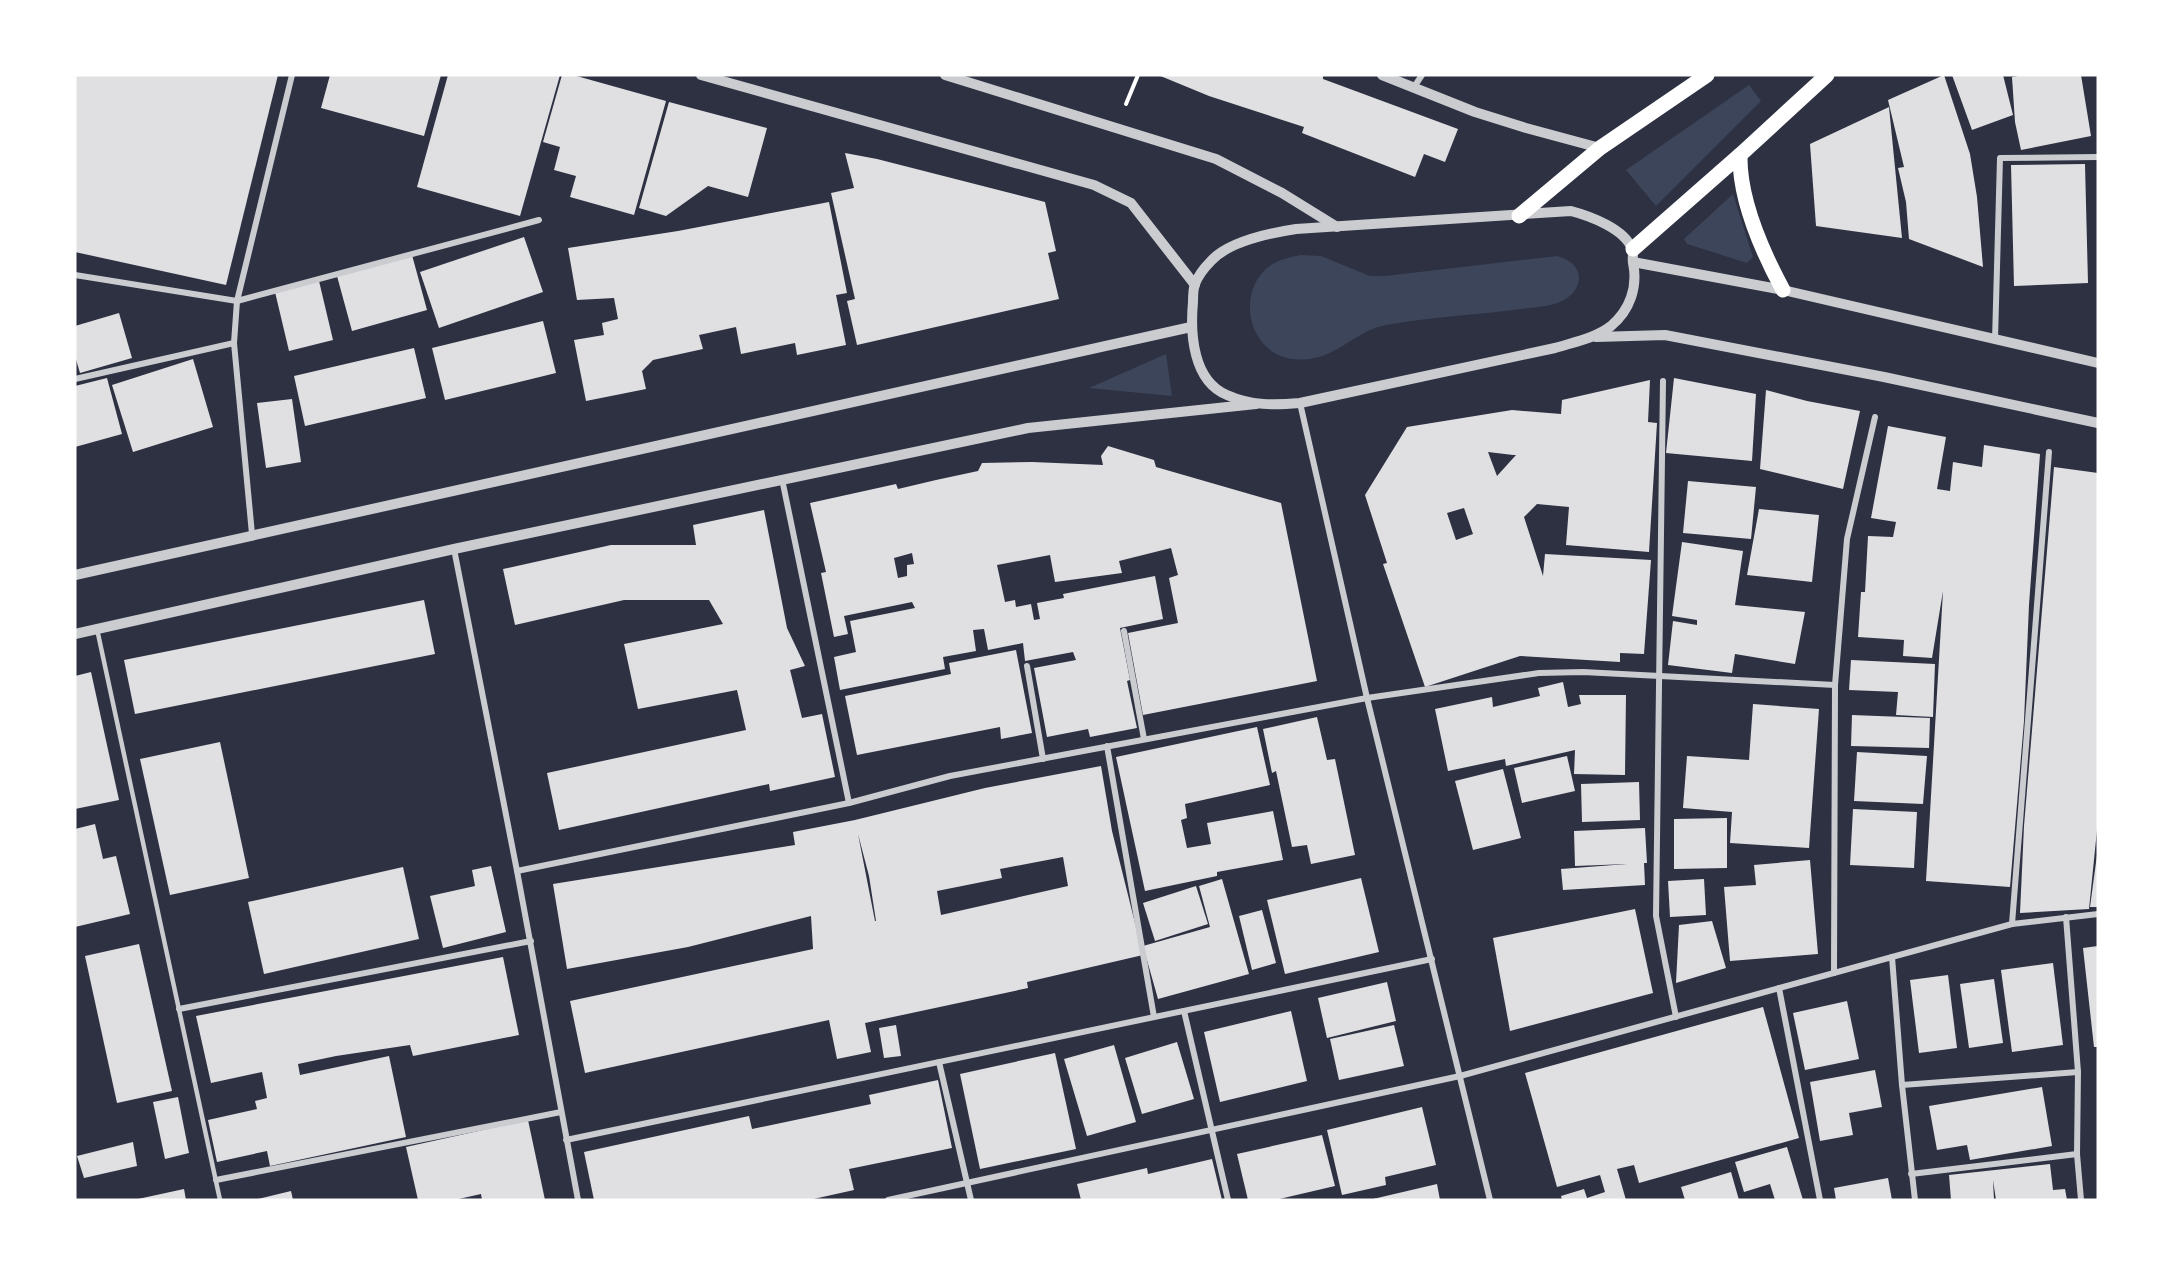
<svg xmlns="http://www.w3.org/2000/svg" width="2173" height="1275" viewBox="0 0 2173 1275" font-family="'Libre Baskerville',serif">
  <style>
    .green { fill: #3c4559 }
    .building { fill: #e0e0e3; fill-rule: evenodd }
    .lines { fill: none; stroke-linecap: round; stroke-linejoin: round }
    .path { stroke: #fff; stroke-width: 4 }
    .service { stroke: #caccd0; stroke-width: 4.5 }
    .minor { stroke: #caccd0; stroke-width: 6 }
    .tertiary { stroke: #caccd0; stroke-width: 10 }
    .primary { stroke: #fff; stroke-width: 15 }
  </style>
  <rect width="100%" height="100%" fill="#2d3142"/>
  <!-- green -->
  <g class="green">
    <polygon points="1749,85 1761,101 1656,206 1626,170"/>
    <polygon points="1733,194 1753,257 1747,263 1687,244 1684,239"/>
    <path d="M1301,255L1321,256L1370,276H1385L1557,256C1566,259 1574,262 1578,272C1582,284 1573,296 1562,301C1551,307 1534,307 1522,309C1477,315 1430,317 1386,325C1351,332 1334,364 1293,359C1248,354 1234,291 1271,265C1280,259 1292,257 1301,255Z"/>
    <polygon points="1166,354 1172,396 1089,388"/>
  </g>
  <!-- building -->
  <g class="building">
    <polygon points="75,75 278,75 226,285 75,252"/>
    <polygon points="330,75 441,75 424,136 321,108"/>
    <polygon points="448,75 560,75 520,216 417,187"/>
    <polygon points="562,75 573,75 666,101 634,215 570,197 576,176 554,170 560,147 543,142"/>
    <polygon points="1158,75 1323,75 1323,79 1458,129 1445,162 1424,154 1415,177 1302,133 1304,127 1209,96"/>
    <polygon points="1944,75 1970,154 1977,197 1983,267 1909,239 1906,202 1898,168 1904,167 1888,100"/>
    <polygon points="1952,75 2003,75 2013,115 1972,130"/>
    <polygon points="2024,75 2081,75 2091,136 2021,150 2015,122 2012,77"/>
    <polygon points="669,102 767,128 748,197 708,186 666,216 639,208"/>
    <polygon points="1889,107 1902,238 1816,226 1810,144"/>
    <polygon points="845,153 877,159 1045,202 1056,251 1048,253 1059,299 857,345 847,301 855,299 831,193 854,188"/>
    <polygon points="2085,164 2088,283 2014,286 2011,165"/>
    <polygon points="829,202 847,293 836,295 846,345 797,355 795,343 741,354 736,327 699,335 703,349 653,360 642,371 646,389 586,401 574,340 604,335 602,323 618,319 614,298 577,300 568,248 678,231"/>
    <polygon points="524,237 543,292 439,328 420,272"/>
    <polygon points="412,255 427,310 352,331 337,276"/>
    <polygon points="319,281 333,340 289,351 275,292"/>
    <polygon points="119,313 132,358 80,373 75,356 75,326"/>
    <polygon points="543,321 556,373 445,400 432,348"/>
    <polygon points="414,348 426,398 305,426 294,376"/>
    <polygon points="193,359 213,427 133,452 112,385"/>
    <polygon points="107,378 122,434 75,447 75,386"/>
    <polygon points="1674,378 1756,394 1752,461 1666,453"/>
    <path d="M1650,380L1648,422L1657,423L1649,552L1566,545L1569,507L1537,504L1524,517L1543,576L1545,554L1651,560L1644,654L1620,653V662L1520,656L1425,687L1383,564L1387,563L1365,495L1407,427L1512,410L1561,414L1562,400ZM1488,452L1513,455H1516L1497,476ZM1464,508L1473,534L1456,540L1447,513Z"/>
    <polygon points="1766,390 1807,401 1860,411 1843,489 1760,469"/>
    <polygon points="292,399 301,462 266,468 257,403"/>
    <polygon points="1888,426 1946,437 1937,489 1950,491 1953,462 1982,467 1984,445 2040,454 2029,605 2024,721 2010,887 1926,881 1943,591 1932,658 1903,656 1904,640 1858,637 1861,592 1865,592 1868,536 1893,537 1896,522 1871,518"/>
    <path d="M1108,446L1154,460L1156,467L1281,503L1317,681L1143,715L1128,633L1178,623L1169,578L1178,575L1171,548L1119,561L1122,573L1055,582L1050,555L997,565L1005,602L1015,600L1016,607L1031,604L1034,620L1040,619L1037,603L1064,598L1063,594L1155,576L1163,619L1120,628L1130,680L1127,681L1137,728L1090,737L1088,729L1047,737L1034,668L1076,660L1073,652L1025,661L1023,643L988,650L984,629L973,630L976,651L943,657L945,669L840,690L834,657L856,652L850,621L915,608L912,602L844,616L848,634L834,637L821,573L826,572L810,503L896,484L898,489L936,480L978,471L982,463L1032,462L1103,465L1101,456ZM912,553L914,564L907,565V576L898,578L894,558Z"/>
    <polygon points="2054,467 2098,473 2097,830 2089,909 2020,913 2024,826"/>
    <polygon points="1688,481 1756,487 1751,539 1683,533"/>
    <polygon points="1759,509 1819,515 1812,582 1747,575"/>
    <polygon points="764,510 787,628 805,666 790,670 802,718 822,714 835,777 770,791 769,784 559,830 547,773 746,730 737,690 638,709 624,644 723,624 709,600 624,600 515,625 503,569 611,545 696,545 693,525"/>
    <polygon points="1682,542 1743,551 1735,605 1805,612 1795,664 1735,654 1732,673 1668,665 1673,621 1697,625 1697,620 1672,616"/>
    <polygon points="424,600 435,654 135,714 124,660"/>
    <polygon points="1016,650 1032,733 1001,739 1000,727 857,755 845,696 951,674 949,663"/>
    <polygon points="1851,660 1935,664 1933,717 1896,715 1898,692 1849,690"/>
    <polygon points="91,672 119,800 75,809 75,676"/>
    <polygon points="1563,682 1568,707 1581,704 1579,695 1626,695 1625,775 1574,774 1575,750 1506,766 1505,759 1448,771 1435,709 1492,697 1493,707 1540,696 1538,688"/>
    <polygon points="1753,704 1819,709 1809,848 1730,843 1732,812 1683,808 1687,756 1749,760"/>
    <polygon points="1852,715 1930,718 1929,748 1851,746"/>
    <polygon points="1317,717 1327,760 1335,759 1355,855 1311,864 1307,845 1292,847 1276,771 1272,773 1263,729"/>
    <polygon points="1257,727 1270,785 1185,804 1187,818 1181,820 1187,848 1211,844 1207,823 1273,811 1283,860 1217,872 1217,876 1145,891 1116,757"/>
    <polygon points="220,742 249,878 170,895 140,759"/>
    <polygon points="1857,752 1927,756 1923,804 1854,801"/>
    <polygon points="1567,756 1575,791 1522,803 1514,768"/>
    <path d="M1101,766L1112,831L1143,955L1027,982L1028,988L865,1023L871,1052L837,1059L829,1020L585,1073L570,1001L813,949L811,916L688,947L567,969L553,884L795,845L793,832L855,820L985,788ZM858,834L869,876L876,921H875ZM1063,857L1068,886L941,915L937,891L1002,878L1000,869Z"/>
    <polygon points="1503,769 1521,838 1473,850 1455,781"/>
    <polygon points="1639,782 1640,820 1582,822 1581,784"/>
    <polygon points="1853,809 1917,812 1914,868 1850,865"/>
    <polygon points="1727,818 1727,868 1674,869 1674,819"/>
    <polygon points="95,824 103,859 116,856 130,914 75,927 75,829"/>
    <polygon points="1645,828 1647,863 1644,863 1645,885 1563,890 1561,869 1627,864 1575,866 1574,831"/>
    <polygon points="2097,855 2098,907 2090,907"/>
    <polygon points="1810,860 1818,954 1730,961 1724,887 1756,885 1754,865"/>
    <polygon points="491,866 506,932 443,948 430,896 475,886 472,870"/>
    <polygon points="403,867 419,939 264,974 248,902"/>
    <polygon points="1361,878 1379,952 1285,974 1267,900"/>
    <polygon points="1222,879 1249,974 1158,999 1143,946 1210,927 1199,886"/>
    <polygon points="1704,879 1706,915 1670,917 1668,881"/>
    <polygon points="1196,886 1208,924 1155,941 1143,903"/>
    <polygon points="1635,909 1653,993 1510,1031 1493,938"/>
    <polygon points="1262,910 1276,963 1252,970 1239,916"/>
    <polygon points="1712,921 1726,968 1676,983 1679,925"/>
    <polygon points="139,944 172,1091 117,1103 85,956"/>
    <polygon points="2098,946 2098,1047 2094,1047 2083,948"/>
    <polygon points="503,957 519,1035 413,1056 410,1045 336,1056 298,1064 300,1075 389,1056 406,1137 270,1166 267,1151 217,1162 208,1120 257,1109 255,1101 267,1098 262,1072 211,1083 196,1016"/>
    <polygon points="2053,963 2063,1045 2012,1052 2001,970"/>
    <polygon points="1948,975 1957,1048 1919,1053 1910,980"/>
    <polygon points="1994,979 2003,1043 1969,1048 1960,984"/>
    <polygon points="1387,982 1396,1021 1327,1038 1318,998"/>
    <polygon points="1847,1001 1859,1059 1805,1070 1793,1013"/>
    <polygon points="1763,1007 1799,1138 1639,1183 1634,1165 1617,1169 1626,1200 1562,1200 1561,1196 1584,1189 1587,1198 1605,1192 1600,1175 1557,1187 1525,1073"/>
    <polygon points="1291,1011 1307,1081 1220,1102 1204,1032"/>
    <polygon points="896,1025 901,1056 884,1058 879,1028"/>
    <polygon points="1394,1025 1404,1066 1339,1080 1330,1039"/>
    <polygon points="1177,1042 1194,1099 1142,1114 1125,1058"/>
    <polygon points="1114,1045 1136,1122 1087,1136 1064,1059"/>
    <polygon points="1055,1053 1076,1149 980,1169 960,1074"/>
    <polygon points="1875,1070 1882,1107 1849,1113 1853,1135 1820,1141 1810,1082"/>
    <polygon points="938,1080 952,1148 849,1169 854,1190 809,1200 594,1200 584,1152 749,1116 752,1129 871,1104 869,1095"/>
    <polygon points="2042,1087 2052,1146 1970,1160 1967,1145 1937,1150 1929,1106"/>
    <polygon points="178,1097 189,1153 165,1159 153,1102"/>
    <polygon points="1422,1107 1436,1165 1385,1177 1386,1185 1342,1195 1327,1130"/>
    <polygon points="528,1120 545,1200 482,1200 481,1194 454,1200 418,1200 406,1147"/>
    <polygon points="1322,1135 1335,1186 1275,1200 1248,1200 1237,1154"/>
    <polygon points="133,1142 137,1166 84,1178 77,1156"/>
    <polygon points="1787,1147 1803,1200 1775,1200 1770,1184 1744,1192 1735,1162"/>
    <polygon points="1212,1159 1222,1200 1081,1200 1077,1184 1147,1168 1148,1174"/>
    <polygon points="2050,1164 2053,1190 2065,1189 2067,1200 1996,1200 1993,1180 1994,1200 1951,1200 1949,1175"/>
    <polygon points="1731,1172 1739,1200 1685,1200 1681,1187"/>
    <polygon points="1888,1178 1892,1200 1836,1200 1834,1188"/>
    <polygon points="1437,1184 1440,1200 1374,1200 1373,1199"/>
    <polygon points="184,1189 186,1200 138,1200 138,1199"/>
    <polygon points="291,1191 293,1200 258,1200 258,1199"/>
  </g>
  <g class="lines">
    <!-- path -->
    <polyline class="path" points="1126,104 1138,75"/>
    <!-- service -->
    <polyline class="service" points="97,629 220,1200"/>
    <!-- minor -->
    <g class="minor">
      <polyline points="1414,87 1422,75"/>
      <polyline points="75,275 237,301 539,220"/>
      <polyline points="1995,340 2000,158 2098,157"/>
      <polyline points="75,379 234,343"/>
      <polyline points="1663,381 1656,916 1676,1017"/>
      <polyline points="1300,403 1367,698 1490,1200"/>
      <polyline points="782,479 849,803"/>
      <polyline points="252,534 234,343 237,301 292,75"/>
      <polyline points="454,549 517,871 578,1200"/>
      <polyline points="1124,631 1144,739"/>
      <polyline points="1027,666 1043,759"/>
      <polyline points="1107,746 1154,1017"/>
      <polyline points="517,871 849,803 950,776 1367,698 1539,673 1583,672 1835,685"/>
      <polyline points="2066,917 2078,1072 2077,1154 2081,1200"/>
      <polyline points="2012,924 2049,452"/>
      <polyline points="1892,957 1902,1085 1915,1200"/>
      <polyline points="1834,973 1835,685 1847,539 1875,417"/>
      <polyline points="1779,988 1820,1200"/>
      <polyline points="179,1009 531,941"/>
      <polyline points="1184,1011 1228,1200"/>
      <polyline points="939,1062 971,1200"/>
      <polyline points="1902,1085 2078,1072"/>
      <polyline points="566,1140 1432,959"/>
      <polyline points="1911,1174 2077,1154"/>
      <polyline points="216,1180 561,1112"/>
      <polyline points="888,1200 1460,1076 2012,924 2098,914"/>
    </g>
    <!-- tertiary -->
    <g class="tertiary">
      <polyline points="701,75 1094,185 1131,203 1195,285"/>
      <polyline points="945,75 1216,159 1282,193 1337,227"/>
      <polyline points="1382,75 1475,112 1526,128 1600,148"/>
      <path d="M1571,211C1590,216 1625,229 1632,249C1634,253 1632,259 1633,263C1638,287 1630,310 1611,326C1596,338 1574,342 1555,348L1300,403C1275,405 1251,406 1227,395C1193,381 1190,334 1193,302C1193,296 1193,289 1195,284C1198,276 1205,267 1211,261C1229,241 1270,233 1296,229Z"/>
      <polyline points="1633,262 1783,290 2098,363"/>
      <polyline points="1596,337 1665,335 1884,377 2098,423"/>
      <polyline points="75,575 1191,327"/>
      <polyline points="75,634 454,549 1028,428 1256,404"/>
    </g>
    <!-- primary -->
    <g class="primary">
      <path d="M1740,155C1739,200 1762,251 1783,290"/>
      <polyline points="1519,216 1600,148 1707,75"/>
      <polyline points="1633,249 1740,155 1827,75"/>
    </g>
  </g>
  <!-- border -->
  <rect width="2173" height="1275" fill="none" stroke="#ffffff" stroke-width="153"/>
</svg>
